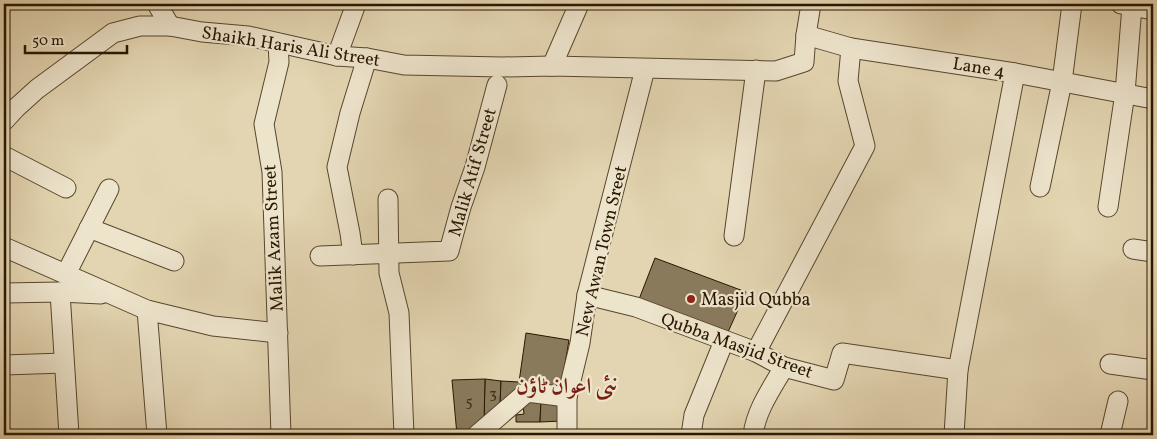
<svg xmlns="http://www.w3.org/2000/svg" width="1157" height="439" viewBox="0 0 1157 439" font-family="Vollkorn,Amiri,serif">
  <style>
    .building { fill: #8a7a5c; stroke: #291700 }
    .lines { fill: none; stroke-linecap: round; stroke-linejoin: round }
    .minor-casing { stroke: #58462c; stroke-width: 21 }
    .minor { stroke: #ede4cc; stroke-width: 19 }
    .poi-dot { fill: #8f2418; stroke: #ede4cc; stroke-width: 2 }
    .labels { text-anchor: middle; stroke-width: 4.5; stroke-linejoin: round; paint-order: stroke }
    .number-label { font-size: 15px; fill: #413017 }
    .street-label { font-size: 18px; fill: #291700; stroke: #ede4cc }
    .poi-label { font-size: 18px; fill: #291700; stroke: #ede4cc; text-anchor: start }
    .district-label { font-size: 22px; font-weight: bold; fill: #7a1f14; stroke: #ede4cc }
  </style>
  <rect width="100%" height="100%" fill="#e3d5b1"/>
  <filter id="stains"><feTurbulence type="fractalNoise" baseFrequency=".004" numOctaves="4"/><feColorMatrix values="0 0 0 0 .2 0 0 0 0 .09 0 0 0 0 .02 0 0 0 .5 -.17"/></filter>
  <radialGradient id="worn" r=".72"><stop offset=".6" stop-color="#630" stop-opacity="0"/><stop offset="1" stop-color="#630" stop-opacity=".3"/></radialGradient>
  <!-- building -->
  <g class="building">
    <polygon points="655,258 746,292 724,341 636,307"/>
    <polygon points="526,333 569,340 561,388 519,382"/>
    <polygon points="485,379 501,381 500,405 484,423"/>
    <polygon points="485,379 484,423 469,435 457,435 452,380"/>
    <polygon points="501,381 519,382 522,389 500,405"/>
    <polygon points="528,398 541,400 540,422 516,422 516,415 524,414 523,404 529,403"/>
    <polygon points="541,400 563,403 562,421 540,422"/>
  </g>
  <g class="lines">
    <defs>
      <g id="minor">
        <polyline points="157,4 170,26"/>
        <polyline points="1121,4 1153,10"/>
        <polyline points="806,35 851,48 1015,73 1153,99"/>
        <polyline points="278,43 279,62 264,124 272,172 281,435"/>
        <polyline points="337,56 356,4"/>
        <polyline points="552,66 579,4"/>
        <polyline points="4,121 16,108 37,89 113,33 140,26 170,26 202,32 248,36 337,56 367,58 404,65 502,67 552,66 776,71 804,62 806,35 811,4"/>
        <polyline points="4,156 66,188"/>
        <polyline points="1040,187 1062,82 1072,4"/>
        <polyline points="388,199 389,273 399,313 404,435"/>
        <polyline points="1108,207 1125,93 1132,6"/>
        <polyline points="89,228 174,261"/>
        <polyline points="734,236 756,70"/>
        <polyline points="4,247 147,310 213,326 278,333"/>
        <polyline points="1133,249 1153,252"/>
        <polyline points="353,255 350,233 337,167 350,113 367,58"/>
        <polyline points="320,256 449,251 461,207 475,167 497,85"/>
        <polyline points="66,274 109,189"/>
        <polyline points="60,292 69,435"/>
        <polyline points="4,293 60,292 101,294"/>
        <polyline points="587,295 636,307 756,352 784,367 834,380 842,353 958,370"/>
        <polyline points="147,310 157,435"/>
        <polyline points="756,352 865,146 848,81 851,48"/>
        <polyline points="1110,364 1153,370"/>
        <polyline points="4,365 64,363"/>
        <polyline points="477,435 527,392 567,397"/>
        <polyline points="567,435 567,397 580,343 587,295 645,69"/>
        <polyline points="691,435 694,415 724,341"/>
        <path d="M753,435C756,410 772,388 784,367"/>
        <polyline points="954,435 958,370 1015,73"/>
        <polyline points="1110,435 1118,401"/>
      </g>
    </defs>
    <!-- minor casing -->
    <use href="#minor" class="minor-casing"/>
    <!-- minor -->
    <use href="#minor" class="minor"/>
  </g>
  <!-- markers -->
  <circle class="poi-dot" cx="691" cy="299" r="5"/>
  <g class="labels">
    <!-- number labels -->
    <g class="number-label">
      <text x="493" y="398">3</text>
      <text x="469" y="406">5</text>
    </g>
    <!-- street labels -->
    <g class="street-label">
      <text transform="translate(291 46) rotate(9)" y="6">Shaikh Haris Ali Street</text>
      <text transform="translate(979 67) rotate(9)" y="6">Lane 4</text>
      <text transform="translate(472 172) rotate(-74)" y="6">Malik Atif Street</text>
      <text transform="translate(273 238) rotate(-93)" y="6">Malik Azam Street</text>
      <text transform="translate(601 251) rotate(-77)" y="6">New Awan Town Sreet</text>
      <text transform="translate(737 345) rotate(20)" y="6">Qubba Masjid Street</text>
    </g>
    <!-- poi labels -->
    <g class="poi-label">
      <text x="701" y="305">Masjid Qubba</text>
    </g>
    <!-- district labels -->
    <g class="district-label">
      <text x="567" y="393">نئی اعوان ٹاؤن</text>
    </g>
  </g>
  <!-- margin -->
  <rect width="1157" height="439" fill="none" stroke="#e3d5b1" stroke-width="20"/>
  <rect x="5" y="5" width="1147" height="429" fill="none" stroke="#291700" stroke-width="2.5"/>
  <rect x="10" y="10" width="1137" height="419" fill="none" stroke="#291700"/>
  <!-- scale -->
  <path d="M25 45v8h102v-8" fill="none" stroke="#291700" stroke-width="2.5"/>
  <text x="32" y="45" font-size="15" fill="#291700" stroke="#ede4cc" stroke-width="4" paint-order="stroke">50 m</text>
  <rect width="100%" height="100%" filter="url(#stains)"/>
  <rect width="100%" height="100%" fill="url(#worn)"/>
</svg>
